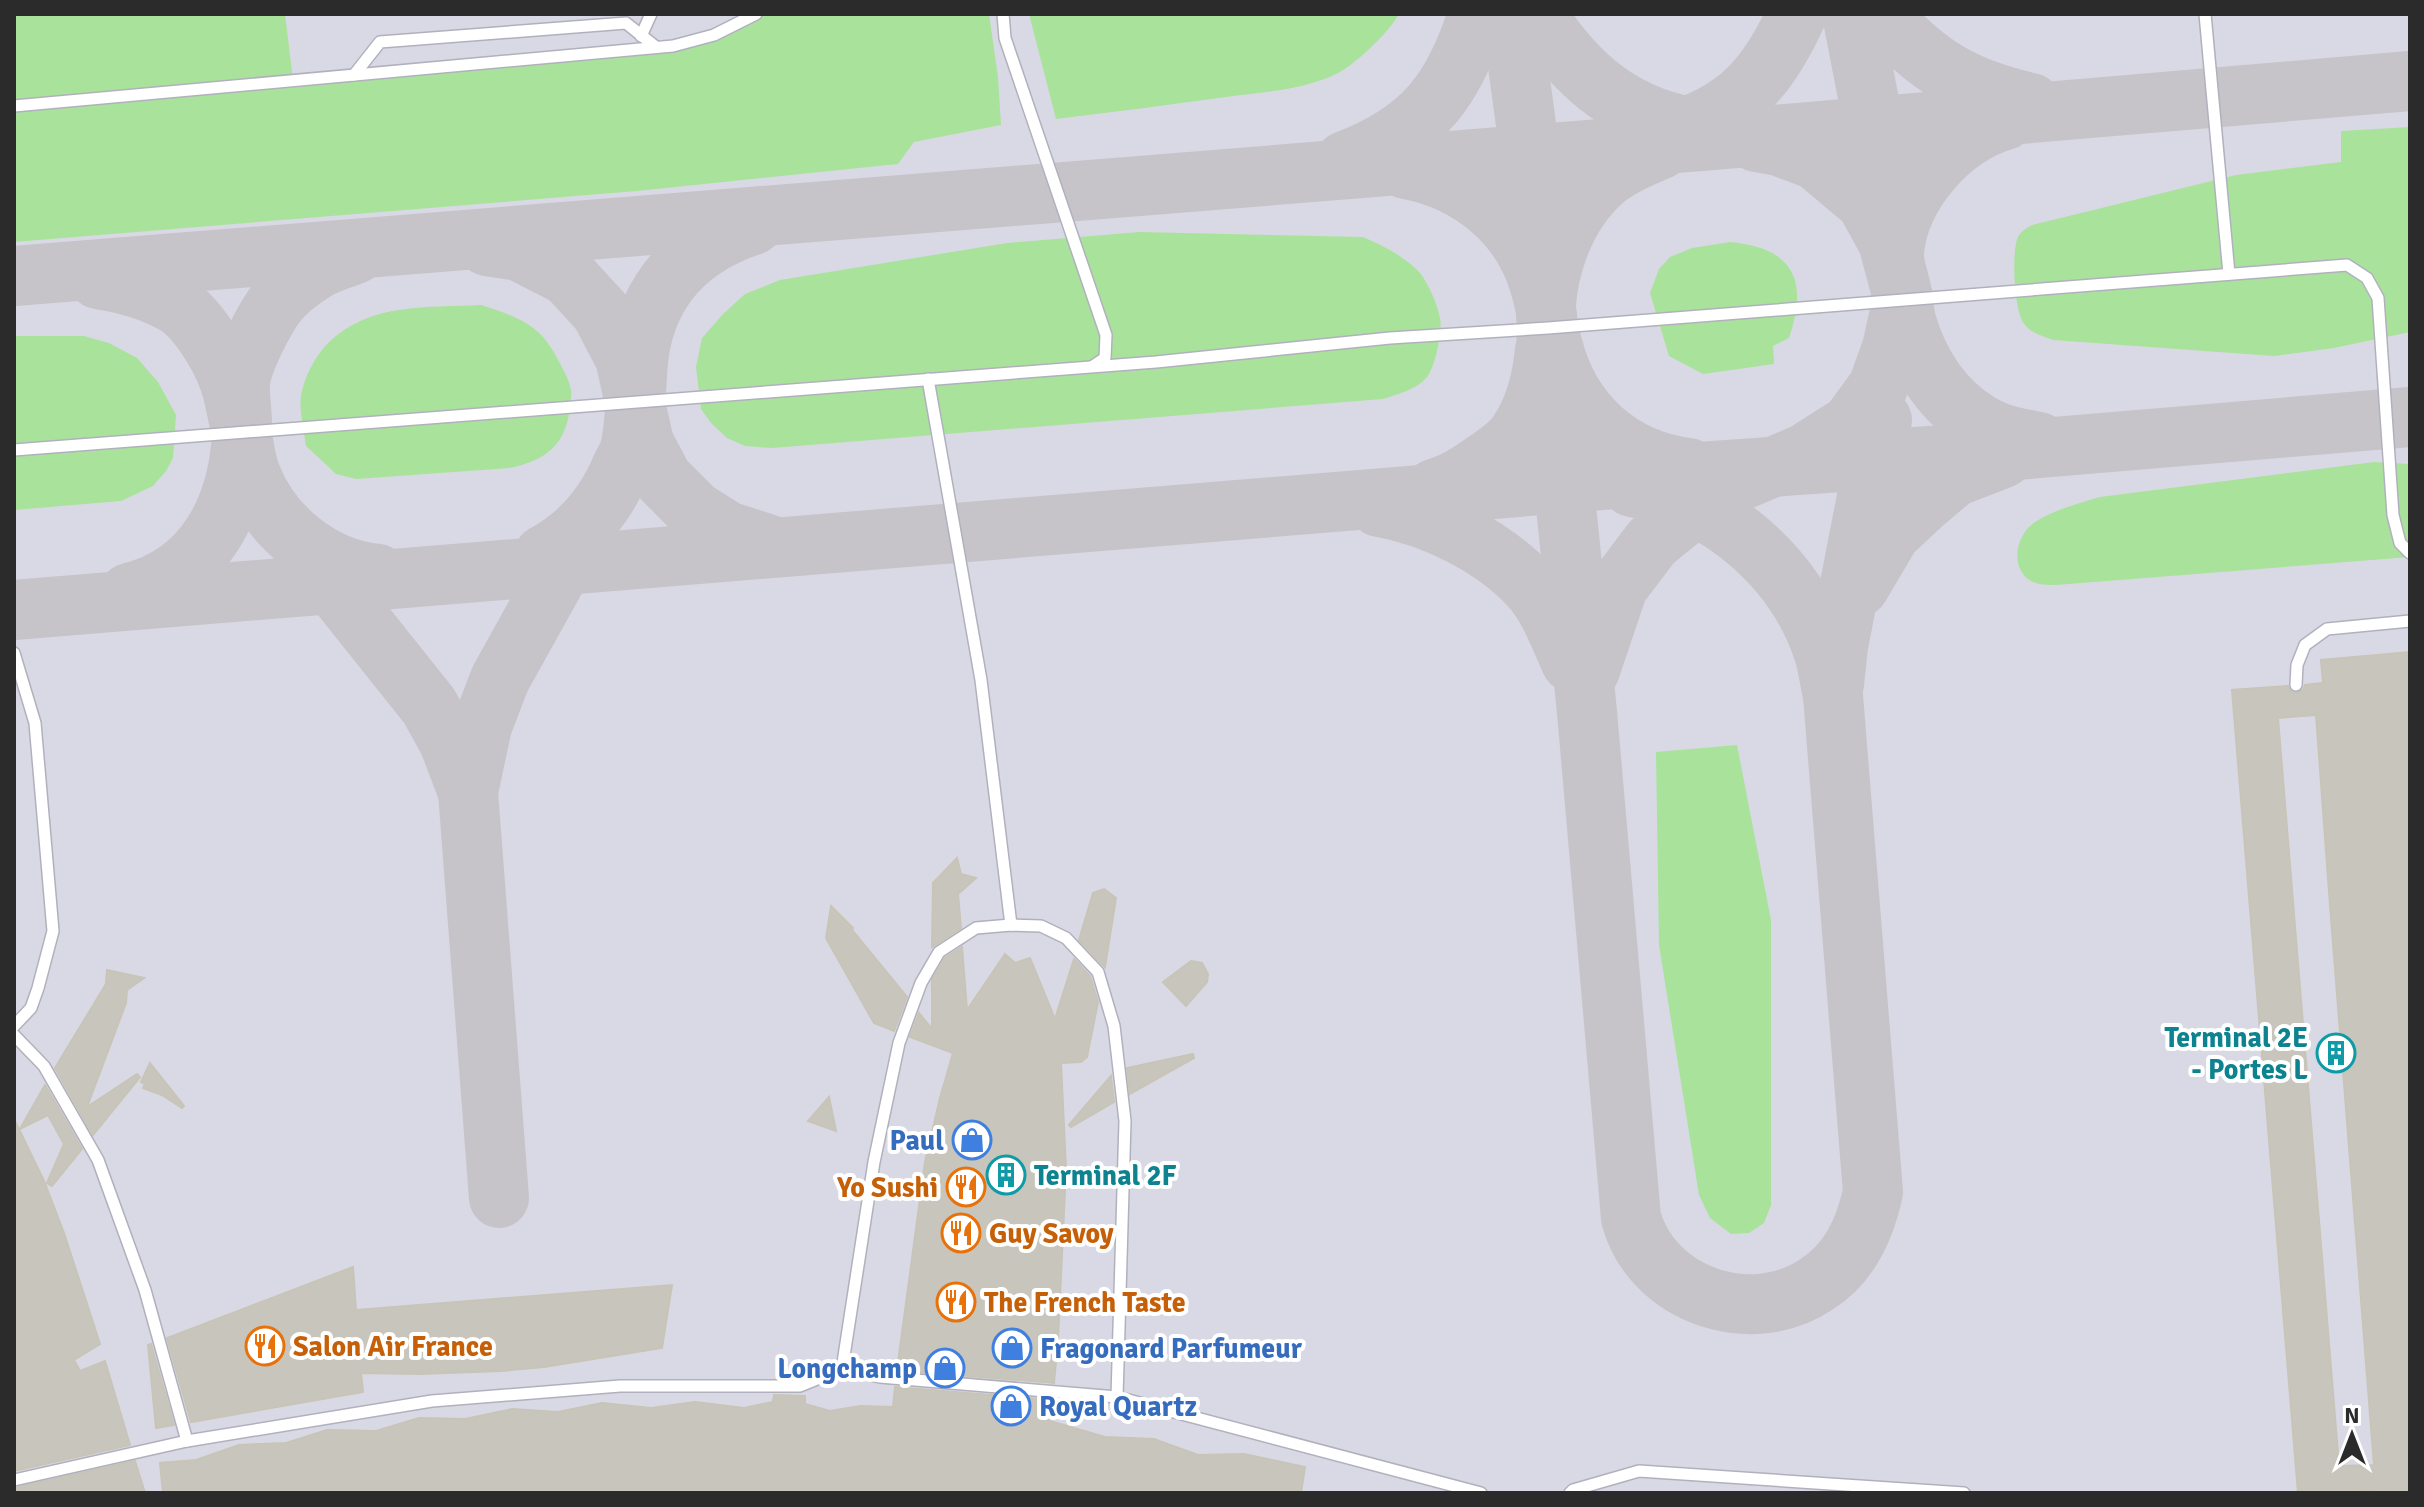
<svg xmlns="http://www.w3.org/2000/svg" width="2424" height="1507" viewBox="0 0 2424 1507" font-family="Signika,sans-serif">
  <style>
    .airport { fill: #d9d9e5 }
    .green { fill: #a9e29b }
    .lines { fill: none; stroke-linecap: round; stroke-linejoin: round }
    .taxiway { stroke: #c6c4c9; stroke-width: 60 }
    .building { fill: #c8c6bc; stroke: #c8c4b7; stroke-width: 2; fill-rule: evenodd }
    .lane-casing { stroke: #b1b1be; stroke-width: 14 }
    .lane { stroke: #fff; stroke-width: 11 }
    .labels { text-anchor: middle; stroke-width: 8; stroke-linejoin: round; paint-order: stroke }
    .culture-label { font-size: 28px; font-weight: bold; fill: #0d838f; stroke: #fff; text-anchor: end }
    .shop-label { font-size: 28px; font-weight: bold; fill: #366cbe; stroke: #fff; text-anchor: end }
    .food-label { font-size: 28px; font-weight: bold; fill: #c56008; stroke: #fff; text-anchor: start }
  </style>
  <rect width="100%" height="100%" fill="#ece8dd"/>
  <!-- airport -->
  <rect class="airport" x="14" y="14" width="2396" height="1479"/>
  <!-- green -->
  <g class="green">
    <polygon points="14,14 285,14 293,80 673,46 756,14 989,14 998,77 1001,125 914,142 898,164 637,191 14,242"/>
    <path d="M1029,14H1399C1389,32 1357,63 1338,73C1305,90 1262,92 1226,97C1169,105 1112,112 1056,119Z"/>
    <path d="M2410,127V332L2334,348L2274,356L2053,340C2043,336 2032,334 2025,325C2014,313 2011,252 2018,237C2021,231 2027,228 2032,225L2236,175L2341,162V131Z"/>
    <path d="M1139,232L1363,237C1384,246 1404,256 1420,273C1428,283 1438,305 1440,318C1443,330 1435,368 1427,377C1416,390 1398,394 1383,399L772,448L745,446L727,438L711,423L701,409L696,367L702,338L723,314L745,294L780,280L1007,243Z"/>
    <path d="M1730,242C1793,248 1809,279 1789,338L1773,346L1774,364L1703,374L1669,356L1650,293L1659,269L1670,257L1692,248Z"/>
    <path d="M481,305C500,311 522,318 537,331C545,338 551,347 556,356C561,366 569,378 571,390C572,395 570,403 570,408C565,446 546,460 510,468L356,479L336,474L306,446C304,431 299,411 301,396C304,377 315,356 329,342C372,302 426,308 481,305Z"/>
    <polygon points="14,336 84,336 109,343 137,358 158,382 176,415 173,458 166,471 153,486 121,501 14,510"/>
    <path d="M2374,462L2410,464V557L2056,585C2047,585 2039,585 2031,581C2009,568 2016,534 2035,522C2054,510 2079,503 2100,497Z"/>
    <polygon points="1737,745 1771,920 1771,1205 1764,1223 1749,1233 1731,1234 1710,1218 1699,1195 1659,945 1656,752"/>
  </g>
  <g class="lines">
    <!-- taxiway -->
    <g class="taxiway">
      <path d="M1511,14L1530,154L1587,712L1631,1218C1652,1295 1751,1329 1817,1284C1850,1263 1865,1229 1873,1192L1833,696C1830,682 1828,667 1824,653C1797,569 1719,500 1632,487"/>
      <path d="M1537,14C1577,78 1628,120 1704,129"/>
      <polyline points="1852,14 1882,168"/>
      <path d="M1881,14C1927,66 1964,88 2031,103"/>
      <path d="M2005,120C1950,136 1899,194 1894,252C1893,265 1900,281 1902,294C1904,304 1904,315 1907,324C1919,365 1944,403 1981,424C1999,435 2018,438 2039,442"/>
      <path d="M1669,133C1738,112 1768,78 1797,14"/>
      <path d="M1661,149C1642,157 1623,165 1607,177C1585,195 1569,220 1559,246C1552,265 1547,285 1546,305C1545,320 1549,334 1553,347C1570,414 1621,460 1689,468"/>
      <path d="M1345,161C1422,132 1454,91 1478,14"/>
      <path d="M1406,169C1470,181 1522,223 1540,286C1544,300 1548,314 1548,328C1548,338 1545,348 1544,358C1541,383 1533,411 1519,432C1511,445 1494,456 1482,464C1467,475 1452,484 1434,489"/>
      <polyline points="487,246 519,251 568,276 601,312 625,358 644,443 663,479 695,511 727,531 770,545"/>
      <polyline points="14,276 1713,140 2410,81"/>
      <path d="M98,279C124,283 150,290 173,303C196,315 220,355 229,380C234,393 236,408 239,421C244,438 244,458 251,475C271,527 322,569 378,574"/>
      <path d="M1379,507C1432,516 1493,546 1530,586C1549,607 1560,637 1571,662"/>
      <path d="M544,555C581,535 606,505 622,466C626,459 630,451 631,444C637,414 635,383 639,353C649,286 691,245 753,225"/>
      <polyline points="311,558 429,706 449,742 468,792"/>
      <polyline points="1859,587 1891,533 1922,504 1954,477 2003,458"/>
      <path d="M129,593C206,575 239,505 242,432C243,416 239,399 240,383C242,362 265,317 278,301C287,290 304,277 316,270C328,263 343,259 355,254"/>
      <polyline points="14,610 1713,471 2029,449 2410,417"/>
      <polyline points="1590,670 1618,587 1652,542 1705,499 1737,482 1804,454 1851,424 1878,387 1892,348 1903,298 1888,242 1866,202 1816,160 1779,146 1756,142"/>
      <polyline points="1834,684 1838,646 1882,420"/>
      <polyline points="499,1198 468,792 482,726 500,679 579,537"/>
    </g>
  </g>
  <!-- building -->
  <g class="building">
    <path d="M2410,652V1493H2376V1490L2298,1493L2232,690L2288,686L2291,692L2296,693L2303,690L2305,685L2323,683L2321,660ZM2316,715L2330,905L2374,1465L2339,1466L2278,718Z"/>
    <polygon points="957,858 961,874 976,878 958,894 961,928 932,947 933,883"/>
    <polygon points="1104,889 1116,898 1105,967 1079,940 1093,893"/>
    <polygon points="831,906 853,928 852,930 907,997 894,1031 874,1023 826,938"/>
    <polygon points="962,947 967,1010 1005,954 1015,963 1030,958 1055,1019 1074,959 1090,976 1098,1002 1087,1057 1081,1062 1061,1063 1066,1169 1058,1339 1054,1383 897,1370 925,1162 940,1098 953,1053 910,1037 919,1013 932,1029 932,980 945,958"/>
    <polygon points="1191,961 1202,963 1208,974 1207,982 1186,1006 1163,982"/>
    <polygon points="107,970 144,978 127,990 126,1003 87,1107 137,1074 140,1077 93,1135 55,1068 106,984"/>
    <polygon points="1193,1054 1194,1058 1130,1094 1127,1068"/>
    <polygon points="150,1063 184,1106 182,1108 162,1095 143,1088 145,1084 141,1082"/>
    <polygon points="1111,1076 1114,1102 1071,1127 1069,1125"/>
    <polygon points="45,1085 82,1149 52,1186 47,1183 64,1144 48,1115 20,1129"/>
    <polygon points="829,1097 836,1131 808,1121"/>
    <polygon points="14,1119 44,1181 64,1233 100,1344 74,1360 80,1371 105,1361 130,1445 14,1471"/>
    <polygon points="353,1267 356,1310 672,1285 662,1348 544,1367 501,1371 420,1374 361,1373 363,1392 191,1422 167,1338"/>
    <polygon points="151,1344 174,1425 156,1428 148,1345"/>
    <polygon points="895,1387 1052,1400 1050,1421 1105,1437 1154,1439 1198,1455 1244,1454 1305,1467 1301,1493 163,1493 160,1463 196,1460 239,1445 286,1443 327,1430 376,1431 419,1418 465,1419 512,1409 558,1412 602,1403 651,1408 695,1402 744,1408 773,1402 774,1395 805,1396 805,1404 830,1411 860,1406 893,1407"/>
    <polygon points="135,1461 145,1493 14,1493 14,1488"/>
  </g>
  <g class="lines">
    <defs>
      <g id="lane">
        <polyline points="1003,14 1005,38 1106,335 1105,358 1093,366"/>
        <polyline points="2205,14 2229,274"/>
        <polyline points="641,36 651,14"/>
        <polyline points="354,75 380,42 626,23 656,47"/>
        <polyline points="14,106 673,46 714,35 756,14"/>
        <polyline points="928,379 981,680 1011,925"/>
        <polyline points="14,450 1156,362 1390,338 1548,328 2347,265 2367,278 2378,298 2393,515 2400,543 2410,553"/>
        <polyline points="14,653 35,723 53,931 38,988 31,1008 14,1026"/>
        <polyline points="2296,685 2297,665 2305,645 2327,629 2410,621"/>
        <polyline points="14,1035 44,1066 98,1160 145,1290 187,1441"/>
        <polyline points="842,1369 874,1162 899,1043 921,983 939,952 976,928 1011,925 1041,926 1066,938 1098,972 1114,1026 1125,1121 1117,1397"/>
        <polyline points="14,1480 187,1441 432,1401 620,1386 800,1386 842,1369 880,1377 1117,1397 1481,1493"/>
        <polyline points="1570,1493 1573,1490 1639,1471 1964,1493"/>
      </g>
    </defs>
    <!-- lane casing -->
    <use href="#lane" class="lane-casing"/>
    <!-- lane -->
    <use href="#lane" class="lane"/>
  </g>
  <!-- icons -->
  <defs>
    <symbol id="building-ring" viewBox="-11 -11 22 22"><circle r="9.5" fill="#fff" stroke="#0f9aa8" stroke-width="1.5"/><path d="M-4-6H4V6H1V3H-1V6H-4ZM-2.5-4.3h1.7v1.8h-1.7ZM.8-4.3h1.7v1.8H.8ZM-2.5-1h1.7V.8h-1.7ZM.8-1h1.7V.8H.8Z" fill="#0f9aa8"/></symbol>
    <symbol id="shop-ring" viewBox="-11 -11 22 22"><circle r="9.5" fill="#fff" stroke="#3f7fe0" stroke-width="1.5"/><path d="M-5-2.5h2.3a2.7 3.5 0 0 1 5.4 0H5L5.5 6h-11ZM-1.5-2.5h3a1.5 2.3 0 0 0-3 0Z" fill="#3f7fe0"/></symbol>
    <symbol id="restaurant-ring" viewBox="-11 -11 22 22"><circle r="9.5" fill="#fff" stroke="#e8710a" stroke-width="1.5"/><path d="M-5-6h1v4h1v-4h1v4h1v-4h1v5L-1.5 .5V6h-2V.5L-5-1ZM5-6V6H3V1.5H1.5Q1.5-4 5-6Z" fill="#e8710a"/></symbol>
  </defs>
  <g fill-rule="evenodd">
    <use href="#building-ring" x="2314" y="1031" width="44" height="44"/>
    <use href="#shop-ring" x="950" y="1118" width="44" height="44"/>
    <use href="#building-ring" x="984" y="1153" width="44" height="44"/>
    <use href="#restaurant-ring" x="944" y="1165" width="44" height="44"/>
    <use href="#restaurant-ring" x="939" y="1211" width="44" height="44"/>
    <use href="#restaurant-ring" x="934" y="1280" width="44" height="44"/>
    <use href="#restaurant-ring" x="243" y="1324" width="44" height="44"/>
    <use href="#shop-ring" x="990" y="1326" width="44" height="44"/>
    <use href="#shop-ring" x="923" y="1346" width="44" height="44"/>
    <use href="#shop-ring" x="989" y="1384" width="44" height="44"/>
  </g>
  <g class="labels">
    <!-- culture labels -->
    <g class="culture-label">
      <text x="2308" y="1047">Terminal 2E<tspan x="2308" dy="32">- Portes L</tspan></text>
      <text x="1034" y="1185" text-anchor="start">Terminal 2F</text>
    </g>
    <!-- shop labels -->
    <g class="shop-label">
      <text x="944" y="1150">Paul</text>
      <text x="1040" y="1358" text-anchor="start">Fragonard Parfumeur</text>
      <text x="917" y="1378">Longchamp</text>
      <text x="1039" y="1416" text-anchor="start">Royal Quartz</text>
    </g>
    <!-- food labels -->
    <g class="food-label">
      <text x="938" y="1197" text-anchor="end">Yo Sushi</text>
      <text x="989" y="1243">Guy Savoy</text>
      <text x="984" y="1312">The French Taste</text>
      <text x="293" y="1356">Salon Air France</text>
    </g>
  </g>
  <!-- border -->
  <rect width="2424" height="1507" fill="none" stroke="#2b2b2b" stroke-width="32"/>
  <!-- north arrow -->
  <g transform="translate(2352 1435)" stroke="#ffffff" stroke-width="6" paint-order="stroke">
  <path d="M0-6L14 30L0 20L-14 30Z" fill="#2b2b2b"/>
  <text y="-12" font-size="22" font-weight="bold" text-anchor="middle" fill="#2b2b2b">N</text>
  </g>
</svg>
